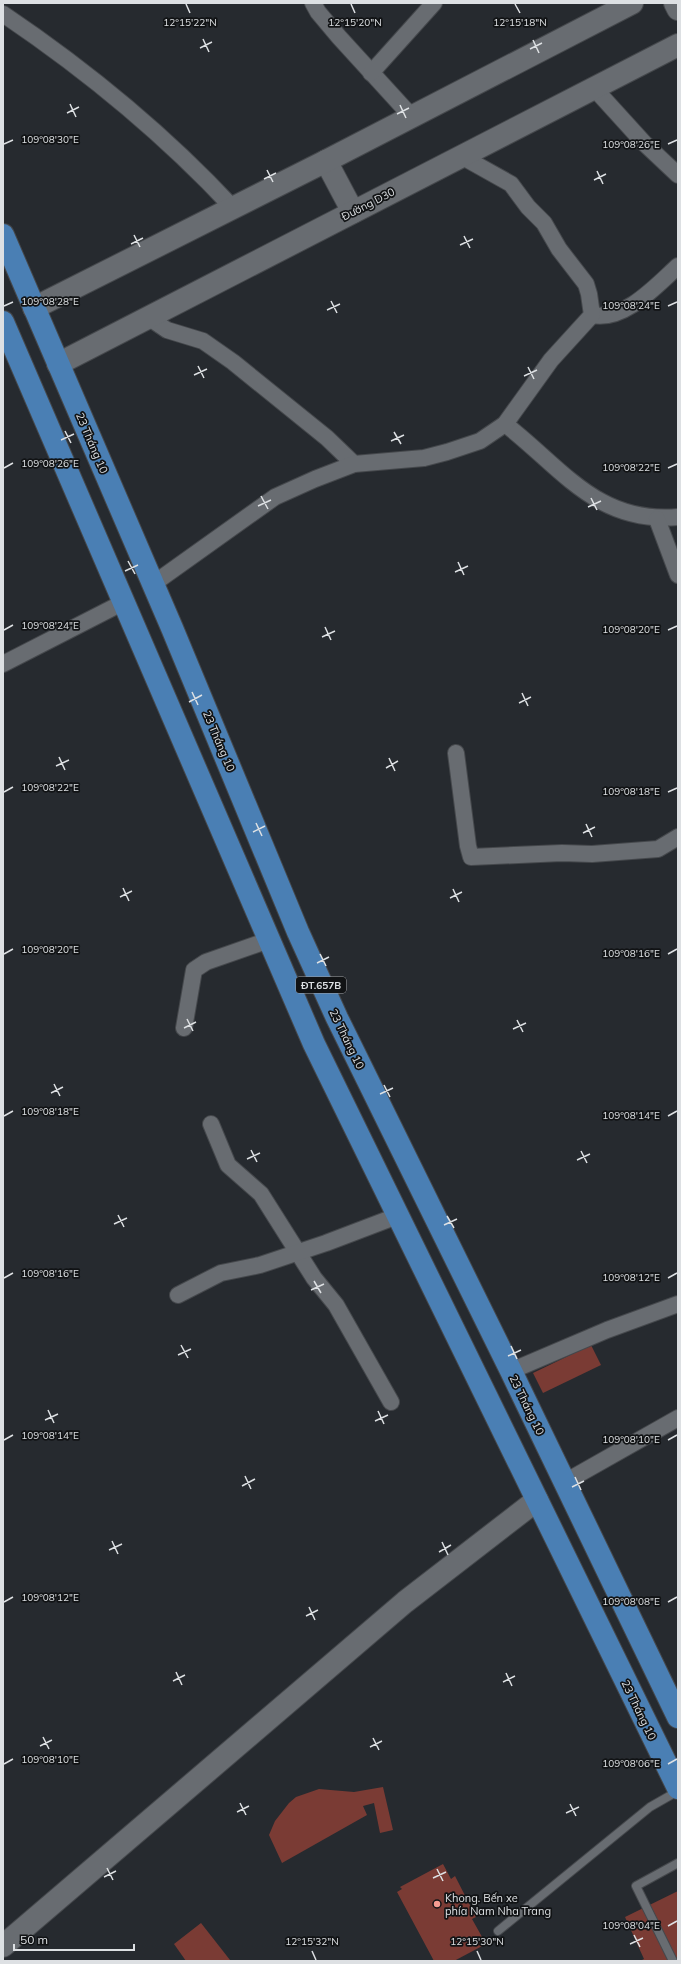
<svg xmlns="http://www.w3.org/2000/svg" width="681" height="1964" viewBox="0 0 681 1964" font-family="Mulish,sans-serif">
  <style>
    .building { fill: #7a3b34 }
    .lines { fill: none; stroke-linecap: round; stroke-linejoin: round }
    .lane-casing { stroke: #45484c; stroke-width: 10 }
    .street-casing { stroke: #45484c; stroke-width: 18 }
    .secondary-casing { stroke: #45484c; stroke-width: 24 }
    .primary-casing { stroke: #45484c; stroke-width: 24 }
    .lane { stroke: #686c71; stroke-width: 8 }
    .street { stroke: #686c71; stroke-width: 16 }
    .secondary { stroke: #686c71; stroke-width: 22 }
    .primary { stroke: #4a7fb4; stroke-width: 22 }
    .ticks { fill: none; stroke: #dde0e3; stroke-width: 1.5 }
    .poi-dot { fill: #f59c91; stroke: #111315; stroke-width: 1.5 }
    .labels { text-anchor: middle; stroke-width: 3.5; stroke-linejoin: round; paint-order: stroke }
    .shield { fill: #111315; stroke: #a0a2a5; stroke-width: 1 }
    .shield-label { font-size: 10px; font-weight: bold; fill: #dde0e3 }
    .street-label { font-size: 11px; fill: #dde0e3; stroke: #111315 }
    .poi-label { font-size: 11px; fill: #dde0e3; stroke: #111315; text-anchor: start }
    .ticks-label { font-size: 10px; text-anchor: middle; fill: #dde0e3; stroke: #111315; stroke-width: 3.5; stroke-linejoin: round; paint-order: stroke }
  </style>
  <rect width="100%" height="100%" fill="#262a2f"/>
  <!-- building -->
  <g class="building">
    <polygon points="591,1345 601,1365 543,1393 533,1373"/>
    <polygon points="383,1787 393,1830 380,1833 374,1803 363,1806 367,1815 282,1863 269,1835 275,1821 289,1803 296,1797 319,1789 354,1792"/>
    <polygon points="443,1864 451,1879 455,1876 476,1917 472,1919 486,1944 454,1961 434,1961 397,1892 402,1889 400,1887"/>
    <polygon points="678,1891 678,1961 640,1961 644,1959 625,1917"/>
    <polygon points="201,1923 230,1960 228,1961 186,1961 174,1944"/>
  </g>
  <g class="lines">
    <defs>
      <g id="lane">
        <polyline points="498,1931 650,1807 678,1791"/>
        <polyline points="673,1961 636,1886 678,1863"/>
      </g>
      <g id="street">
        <polyline points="313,3 318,12 339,37 412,117"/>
        <path d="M3,14C86,70 165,135 233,208"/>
        <polyline points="371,73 434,3"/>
        <polyline points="594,88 644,143 678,175"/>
        <path d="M592,315C624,322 657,285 678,266"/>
        <polyline points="148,317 167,330 203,341 233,362 327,438 354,464"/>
        <path d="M505,424C562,468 597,524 678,517"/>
        <polyline points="657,519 678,575"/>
        <polyline points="153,584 275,497 315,479 354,464 424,458 447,452 480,441 505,424 551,360 592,315 589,294 586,284 559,249 544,223 528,207 511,184 461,156"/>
        <polyline points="3,664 124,602"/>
        <polyline points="456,753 468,846 471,857 562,853 592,854 658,849 678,837"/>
        <polyline points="184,1028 194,970 206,962 269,940"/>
        <polyline points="211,1124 228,1165 261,1194 314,1278 336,1305 391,1402"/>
        <polyline points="178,1295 221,1273 260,1265 326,1243 397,1216"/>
        <polyline points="511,1371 607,1330 678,1304"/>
        <polyline points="565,1482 678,1418"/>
      </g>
      <g id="secondary">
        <polyline points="675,3 678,9"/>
        <polyline points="326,161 353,212"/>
        <polyline points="34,308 326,161 632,3"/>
        <polyline points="58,364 678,45"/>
        <polyline points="3,1946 405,1602 537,1500"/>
      </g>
      <g id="primary">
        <polyline points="3,235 172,628 298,932 337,1018 511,1371 678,1717"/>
        <polyline points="3,322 314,1044 678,1788"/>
      </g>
    </defs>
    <!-- lane casing -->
    <use href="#lane" class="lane-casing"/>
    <!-- street casing -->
    <use href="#street" class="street-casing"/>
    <!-- secondary casing -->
    <use href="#secondary" class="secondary-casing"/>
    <!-- primary casing -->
    <use href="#primary" class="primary-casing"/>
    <!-- lane -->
    <use href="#lane" class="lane"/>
    <!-- street -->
    <use href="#street" class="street"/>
    <!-- secondary -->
    <use href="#secondary" class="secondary"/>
    <!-- primary -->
    <use href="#primary" class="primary"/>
  </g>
  <!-- ticks -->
  <path class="ticks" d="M186,4L190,13M351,4L355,13M515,4L520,13M203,39L209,52M533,40L539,53M200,48L212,42M530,49L542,43M70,104L76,117M400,105L406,118M67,113L79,107M397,114L409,108M4,144L13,140M668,144L677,140M267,170L273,182M597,171L603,184M264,179L276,173M594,180L606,174M134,235L140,247M464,236L470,248M131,244L143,238M460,245L473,239M331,301L337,313M4,306L13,302M668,306L677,302M327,310L340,304M198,366L204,378M528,367L534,379M194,375L207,369M524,376L537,370M65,431L71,443M394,432L401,444M61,440L74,434M391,441L404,435M4,468L13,463M668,468L677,464M261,496L268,509M591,498L597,510M258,506L271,500M588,507L601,501M128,561L135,574M458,562L464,575M125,571L138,565M455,572L468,566M325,627L331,640M4,630L13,625M668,630L677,626M322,637L335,631M192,692L198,705M522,693L528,706M189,702L202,695M519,703L531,697M59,757L65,770M389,758L395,771M56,766L69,760M386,768L398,761M4,792L13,787M668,792L677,788M256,823L262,836M586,824L592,837M253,832L265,826M583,833L595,827M123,888L129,901M453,889L459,902M120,897L132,891M450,898L462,892M4,954L13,949M320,954L326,966M668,954L677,949M317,963L329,957M187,1019L193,1031M517,1020L523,1032M184,1028L196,1022M513,1029L526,1023M54,1084L60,1096M384,1085L390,1097M51,1093L63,1087M380,1094L393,1088M4,1116L13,1111M668,1116L677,1111M251,1150L257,1162M581,1151L587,1163M247,1159L260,1153M577,1160L590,1154M118,1215L124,1227M447,1216L454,1228M114,1224L127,1218M444,1225L457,1219M4,1278L13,1273M668,1278L677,1273M314,1281L321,1293M311,1290L324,1284M181,1345L188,1358M511,1346L517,1359M178,1355L191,1349M508,1356L521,1350M48,1410L54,1423M378,1411L384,1424M45,1420L58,1414M375,1421L388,1415M4,1440L13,1435M668,1440L677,1435M245,1476L251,1489M575,1477L581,1490M242,1486L255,1479M572,1487L584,1481M112,1541L118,1554M442,1542L448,1555M109,1550L122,1544M439,1552L451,1545M4,1602L13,1597M668,1602L677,1597M309,1607L315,1620M306,1616L318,1610M176,1672L182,1685M506,1673L512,1686M173,1681L185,1675M503,1682L515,1676M43,1737L49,1749M373,1738L379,1750M40,1746L52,1740M370,1747L382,1741M4,1764L13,1759M668,1764L677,1759M240,1803L246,1815M570,1804L576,1816M237,1812L249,1806M566,1813L579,1807M107,1868L113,1880M437,1869L443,1881M104,1877L116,1871M433,1878L446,1872M668,1926L677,1921M634,1935L640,1947M630,1944L643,1938M312,1951L316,1960M477,1951L481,1960"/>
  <!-- markers -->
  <circle class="poi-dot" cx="437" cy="1904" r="4"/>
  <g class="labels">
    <!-- shield labels -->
    <rect class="shield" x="296" y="977" width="50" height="16" rx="3"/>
    <g class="shield-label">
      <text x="321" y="989">ĐT.657B</text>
    </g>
    <!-- street labels -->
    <g class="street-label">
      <text transform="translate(368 204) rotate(-27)" y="4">Đường D30</text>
      <text transform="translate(92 443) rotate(67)" y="4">23 Tháng 10</text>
      <text transform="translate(219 741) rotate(67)" y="4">23 Tháng 10</text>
      <text transform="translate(347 1039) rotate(64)" y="4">23 Tháng 10</text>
      <text transform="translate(527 1405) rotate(64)" y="4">23 Tháng 10</text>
      <text transform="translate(639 1710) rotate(64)" y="4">23 Tháng 10</text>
    </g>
    <!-- poi labels -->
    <g class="poi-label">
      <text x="445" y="1902">Khong. Bến xe<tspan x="445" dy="13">phía Nam Nha Trang</tspan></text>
    </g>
  </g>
  <g class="ticks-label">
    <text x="355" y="26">12°15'20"N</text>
    <text x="520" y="26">12°15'18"N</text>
    <text x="190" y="26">12°15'22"N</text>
    <text x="50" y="143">109°08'30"E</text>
    <text x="631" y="148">109°08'26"E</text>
    <text x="50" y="305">109°08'28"E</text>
    <text x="631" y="309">109°08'24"E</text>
    <text x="50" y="467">109°08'26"E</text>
    <text x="631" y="471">109°08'22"E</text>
    <text x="50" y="629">109°08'24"E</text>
    <text x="631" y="633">109°08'20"E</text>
    <text x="50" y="791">109°08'22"E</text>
    <text x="631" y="795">109°08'18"E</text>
    <text x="50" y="953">109°08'20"E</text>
    <text x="631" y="957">109°08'16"E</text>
    <text x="50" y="1115">109°08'18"E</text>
    <text x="631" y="1119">109°08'14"E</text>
    <text x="50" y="1277">109°08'16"E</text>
    <text x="631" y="1281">109°08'12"E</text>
    <text x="50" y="1439">109°08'14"E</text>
    <text x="631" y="1443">109°08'10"E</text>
    <text x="50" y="1601">109°08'12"E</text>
    <text x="631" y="1605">109°08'08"E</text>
    <text x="50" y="1763">109°08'10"E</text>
    <text x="631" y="1767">109°08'06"E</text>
    <text x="631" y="1929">109°08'04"E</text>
    <text x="312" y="1945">12°15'32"N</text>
    <text x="477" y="1945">12°15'30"N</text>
  </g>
  <!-- border -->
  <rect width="681" height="1964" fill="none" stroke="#dde0e3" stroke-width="8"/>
  <!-- scale -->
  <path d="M14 1944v6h120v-6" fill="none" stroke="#dde0e3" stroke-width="2"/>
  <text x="20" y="1944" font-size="12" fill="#dde0e3" stroke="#111315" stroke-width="3" paint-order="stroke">50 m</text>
</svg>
